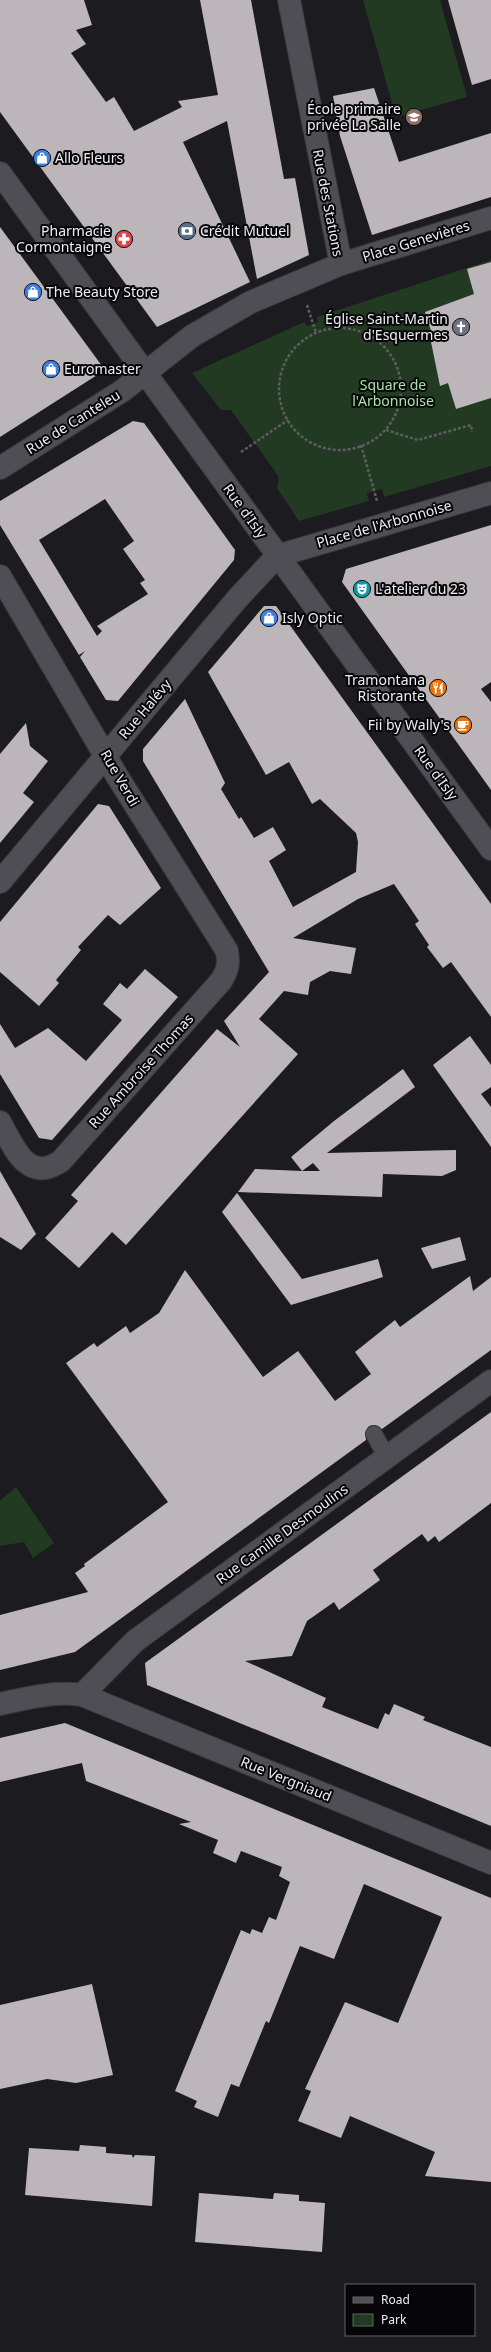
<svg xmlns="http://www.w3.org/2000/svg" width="491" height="2352" viewBox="0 0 491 2352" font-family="'Noto Sans',sans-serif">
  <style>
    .green { fill: #223922 }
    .building { fill: #bcb6bb; fill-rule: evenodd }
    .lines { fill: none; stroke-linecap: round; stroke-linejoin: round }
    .lane-casing { stroke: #39393d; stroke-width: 18 }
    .street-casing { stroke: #39393d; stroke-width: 24 }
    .secondary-casing { stroke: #39393d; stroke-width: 24 }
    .path { stroke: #5e5d62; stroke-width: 2.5; stroke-dasharray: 3 2; stroke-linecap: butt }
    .lane { stroke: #4f4e54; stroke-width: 16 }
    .street { stroke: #4f4e54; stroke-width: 22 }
    .secondary { stroke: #4f4e54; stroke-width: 22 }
    .labels { text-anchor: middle; stroke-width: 4; stroke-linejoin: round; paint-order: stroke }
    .poi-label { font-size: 14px; fill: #eeeef2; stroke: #060608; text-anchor: start }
    .street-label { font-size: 14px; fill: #eeeef2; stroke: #060608 }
    .park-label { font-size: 14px; fill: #a6e5a5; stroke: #060608 }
  </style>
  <rect width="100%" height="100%" fill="#1c1b20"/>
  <!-- green -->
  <g class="green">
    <polygon points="363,0 440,0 467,97 396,117"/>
    <polygon points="491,260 491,466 384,497 382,489 367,493 369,501 299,521 277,488 279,477 231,410 221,410 192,373 304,322 307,326 318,322 317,317"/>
    <polygon points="16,1487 54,1543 33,1558 24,1542 0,1546 0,1501"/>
  </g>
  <!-- building -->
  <g class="building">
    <polygon points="0,0 84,0 92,25 76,30 86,44 71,53 106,102 114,97 134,131 182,107 178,101 218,95 200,0 251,0 284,179 295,178 309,255 257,279 227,121 183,142 250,282 157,327 0,112"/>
    <polygon points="448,0 491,0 491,79 472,85"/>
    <polygon points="374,88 399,162 491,133 491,197 372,235 340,136 333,96"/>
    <polygon points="0,227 105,370 0,437"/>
    <polygon points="491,262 491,398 456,409 448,383 440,386 430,337 433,337 425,312 474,294 467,269"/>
    <path d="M133,421L144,423L235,550L234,560L118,701L106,700L80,657L85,651L79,655L0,525V501ZM105,499L134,541L123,549L145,580L140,583L148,594L97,626L102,631L97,636L39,540Z"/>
    <polygon points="491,525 491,682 481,689 491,702 491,790 342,582 346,569"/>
    <polygon points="264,606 276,606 491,904 491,1017 451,962 443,968 427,947 429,945 415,924 419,921 394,884 358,899 293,938 356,948 351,974 330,971 310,982 308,995 284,991 259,1019 298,1054 126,1245 112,1232 79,1268 45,1238 78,1201 71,1195 217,1029 240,1047 224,1021 269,972 143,761 143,749 185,699 225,783 221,789 239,819 241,817 254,838 273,827 286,850 269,861 293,907 356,872 358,842 356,833 320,799 312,804 289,762 266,775 208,672"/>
    <polygon points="26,723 30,746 48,761 23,793 34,802 0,843 0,754"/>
    <polygon points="98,804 109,806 161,888 120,925 108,915 78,947 81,950 56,980 59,983 39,1006 0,972 0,922"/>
    <polygon points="145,969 178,997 52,1140 39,1138 0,1074 0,1024 15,1048 48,1028 86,1061 122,1020 103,1004 120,983 127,989"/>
    <polygon points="470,1036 491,1065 491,1087 481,1094 491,1107 491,1147 433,1065"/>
    <path d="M403,1069L415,1087L327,1153L456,1150V1170L442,1176L383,1174L382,1197L238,1192L255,1169L302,1171L291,1157L334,1121ZM313,1163L320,1171H302Z"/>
    <polygon points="0,1171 36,1234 21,1250 0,1237"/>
    <polygon points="237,1193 302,1279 378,1259 383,1277 291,1305 222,1212"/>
    <polygon points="460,1237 466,1260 432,1269 421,1248"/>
    <polygon points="185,1270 263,1377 298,1351 335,1401 371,1374 355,1352 395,1320 400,1327 470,1276 473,1291 491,1277 491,1350 382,1429 375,1425 369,1426 365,1433 366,1440 75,1652 0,1670 0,1615 88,1592 75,1573 85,1566 84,1564 168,1502 66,1363 94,1343 97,1347 126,1326 130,1333 159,1313"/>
    <polygon points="491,1412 491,1503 439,1542 435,1536 428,1542 422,1534 373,1570 380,1580 339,1610 334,1602 307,1621 292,1656 245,1661 326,1698 322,1707 378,1729 385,1713 389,1715 394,1704 425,1717 423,1720 491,1747 491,1826 147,1685 145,1663"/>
    <polygon points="65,1723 491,1898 491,2182 425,2176 435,2152 350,2116 341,2138 298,2121 311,2091 305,2089 345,2002 398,2023 442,1917 364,1884 334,1959 300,1946 269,2023 266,2021 239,2087 231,2084 218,2117 194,2107 197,2101 175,2091 241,1930 250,1934 252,1929 262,1933 269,1917 276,1920 290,1882 279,1876 282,1867 241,1851 236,1863 213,1853 218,1840 179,1824 191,1822 86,1781 82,1763 0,1782 0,1738"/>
    <polygon points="92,1984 113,2075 76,2083 47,2079 0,2089 0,2005"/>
    <polygon points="80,2145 106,2147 106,2153 132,2155 133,2158 135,2155 155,2156 152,2206 25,2195 29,2148 79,2151"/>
    <polygon points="199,2193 273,2199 274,2193 287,2194 299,2195 299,2201 325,2203 322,2252 195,2242"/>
  </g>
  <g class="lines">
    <defs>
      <polyline id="lane" points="374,1434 387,1458"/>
      <g id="street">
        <polyline points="289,0 341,264"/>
        <polyline points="0,468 122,391 192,336 251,302 341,264 491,218"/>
        <path d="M0,576L117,776L227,951C229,964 228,970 221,981L61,1161C27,1184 14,1147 0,1122"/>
        <polyline points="0,882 237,599 277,556 491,493"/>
        <polyline points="82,1695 135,1641 491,1381"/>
      </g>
      <g id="secondary">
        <polyline points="0,173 491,849"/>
        <path d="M0,1704C28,1698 53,1691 82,1695L491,1863"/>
      </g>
    </defs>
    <!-- lane casing -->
    <use href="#lane" class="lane-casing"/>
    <!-- street casing -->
    <use href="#street" class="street-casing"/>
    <!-- secondary casing -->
    <use href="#secondary" class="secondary-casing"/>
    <!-- path -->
    <g class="path">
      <polyline points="307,305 316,333"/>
      <circle cx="340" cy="389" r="61"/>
      <polyline points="386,430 418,440 471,425 472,432"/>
      <polyline points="361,445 377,501"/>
      <polyline points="241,452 288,420"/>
    </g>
    <!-- lane -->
    <use href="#lane" class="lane"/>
    <!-- street -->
    <use href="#street" class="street"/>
    <!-- secondary -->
    <use href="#secondary" class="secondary"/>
  </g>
  <!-- icons -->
  <defs>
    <symbol id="school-disc" viewBox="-11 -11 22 22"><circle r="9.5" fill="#8d6e63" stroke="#060608"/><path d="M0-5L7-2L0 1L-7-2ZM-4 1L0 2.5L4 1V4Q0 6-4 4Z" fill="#fff"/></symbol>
    <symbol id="shop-disc" viewBox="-11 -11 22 22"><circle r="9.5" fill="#3f7fe0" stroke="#060608"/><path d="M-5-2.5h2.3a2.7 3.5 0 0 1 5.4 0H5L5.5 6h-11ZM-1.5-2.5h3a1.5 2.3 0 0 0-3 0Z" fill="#fff"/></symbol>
    <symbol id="bank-disc" viewBox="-11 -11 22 22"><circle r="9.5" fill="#5c6f8a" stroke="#060608"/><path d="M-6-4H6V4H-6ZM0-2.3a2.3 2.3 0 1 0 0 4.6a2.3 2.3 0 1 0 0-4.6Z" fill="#fff"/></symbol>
    <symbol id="pharmacy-disc" viewBox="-11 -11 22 22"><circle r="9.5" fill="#e0444e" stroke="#060608"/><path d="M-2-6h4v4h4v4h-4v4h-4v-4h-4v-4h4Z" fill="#fff"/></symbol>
    <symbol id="church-disc" viewBox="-11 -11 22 22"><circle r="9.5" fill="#6b7280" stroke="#060608"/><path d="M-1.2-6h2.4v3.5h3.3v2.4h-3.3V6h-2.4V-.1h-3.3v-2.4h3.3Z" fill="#fff"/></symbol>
    <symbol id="theatre-disc" viewBox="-11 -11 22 22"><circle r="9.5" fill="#0f9aa8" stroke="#060608"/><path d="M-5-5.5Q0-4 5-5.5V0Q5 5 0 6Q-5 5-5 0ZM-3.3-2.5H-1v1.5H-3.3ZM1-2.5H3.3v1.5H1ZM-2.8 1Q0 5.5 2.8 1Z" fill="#fff"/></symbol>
    <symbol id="restaurant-disc" viewBox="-11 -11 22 22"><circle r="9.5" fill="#e8710a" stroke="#060608"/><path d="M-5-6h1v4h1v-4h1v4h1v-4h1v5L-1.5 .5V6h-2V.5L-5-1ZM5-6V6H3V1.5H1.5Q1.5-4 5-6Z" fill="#fff"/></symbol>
    <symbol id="cafe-disc" viewBox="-11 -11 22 22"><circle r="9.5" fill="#e8710a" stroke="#060608"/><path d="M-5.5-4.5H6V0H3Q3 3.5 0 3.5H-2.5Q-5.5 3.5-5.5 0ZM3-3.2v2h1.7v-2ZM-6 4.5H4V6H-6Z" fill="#fff"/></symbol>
  </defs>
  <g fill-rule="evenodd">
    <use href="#school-disc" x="404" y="107" width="20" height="20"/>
    <use href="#shop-disc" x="32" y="148" width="20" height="20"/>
    <use href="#bank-disc" x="177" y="221" width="20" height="20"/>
    <use href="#pharmacy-disc" x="114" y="229" width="20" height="20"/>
    <use href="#shop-disc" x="23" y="282" width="20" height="20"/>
    <use href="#church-disc" x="451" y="317" width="20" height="20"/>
    <use href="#shop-disc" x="41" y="359" width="20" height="20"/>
    <use href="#theatre-disc" x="352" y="579" width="20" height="20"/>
    <use href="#shop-disc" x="259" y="608" width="20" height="20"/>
    <use href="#restaurant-disc" x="428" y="678" width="20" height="20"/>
    <use href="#cafe-disc" x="453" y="715" width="20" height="20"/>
  </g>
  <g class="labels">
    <!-- poi labels -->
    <g class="poi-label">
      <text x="401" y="114" text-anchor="end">École primaire<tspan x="401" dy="16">privée La Salle</tspan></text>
      <text x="55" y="163">Allo Fleurs</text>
      <text x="111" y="236" text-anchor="end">Pharmacie<tspan x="111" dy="16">Cormontaigne</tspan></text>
      <text x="200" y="236">Crédit Mutuel</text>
      <text x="46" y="297">The Beauty Store</text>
      <text x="448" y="324" text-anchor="end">Église Saint-Martin<tspan x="448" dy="16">d'Esquermes</tspan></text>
      <text x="64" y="374">Euromaster</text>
      <text x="375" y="594">L'atelier du 23</text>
      <text x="282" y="623">Isly Optic</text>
      <text x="425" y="685" text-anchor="end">Tramontana<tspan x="425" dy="16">Ristorante</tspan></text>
      <text x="450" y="730" text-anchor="end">Fii by Wally's</text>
    </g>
    <!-- street labels -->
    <g class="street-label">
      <text transform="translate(328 203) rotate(79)" y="5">Rue des Stations</text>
      <text transform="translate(416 241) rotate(-17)" y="5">Place Genevières</text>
      <text transform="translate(73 422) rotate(-32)" y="5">Rue de Canteleu</text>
      <text transform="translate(245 511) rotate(54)" y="5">Rue d'Isly</text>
      <text transform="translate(384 524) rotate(-16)" y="5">Place de l'Arbonnoise</text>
      <text transform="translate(145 709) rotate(-50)" y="5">Rue Halévy</text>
      <text transform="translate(436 773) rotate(54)" y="5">Rue d'Isly</text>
      <text transform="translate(120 778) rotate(60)" y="5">Rue Verdi</text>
      <text transform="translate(141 1071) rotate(-48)" y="5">Rue Ambroise Thomas</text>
      <text transform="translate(282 1534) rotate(-36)" y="5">Rue Camille Desmoulins</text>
      <text transform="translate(286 1779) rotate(22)" y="5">Rue Vergniaud</text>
    </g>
    <!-- park labels -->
    <g class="park-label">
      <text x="393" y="390">Square de<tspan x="393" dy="16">l'Arbonnoise</tspan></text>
    </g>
  </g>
  <!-- legend -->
  <rect x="345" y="2284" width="130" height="52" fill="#060608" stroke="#636366"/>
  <rect x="353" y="2297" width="20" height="6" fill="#4f4e54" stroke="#636366"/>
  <text x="381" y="2304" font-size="12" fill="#eeeef2">Road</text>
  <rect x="353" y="2314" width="20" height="12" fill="#223922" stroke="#636366"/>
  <text x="381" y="2324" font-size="12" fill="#eeeef2">Park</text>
</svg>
